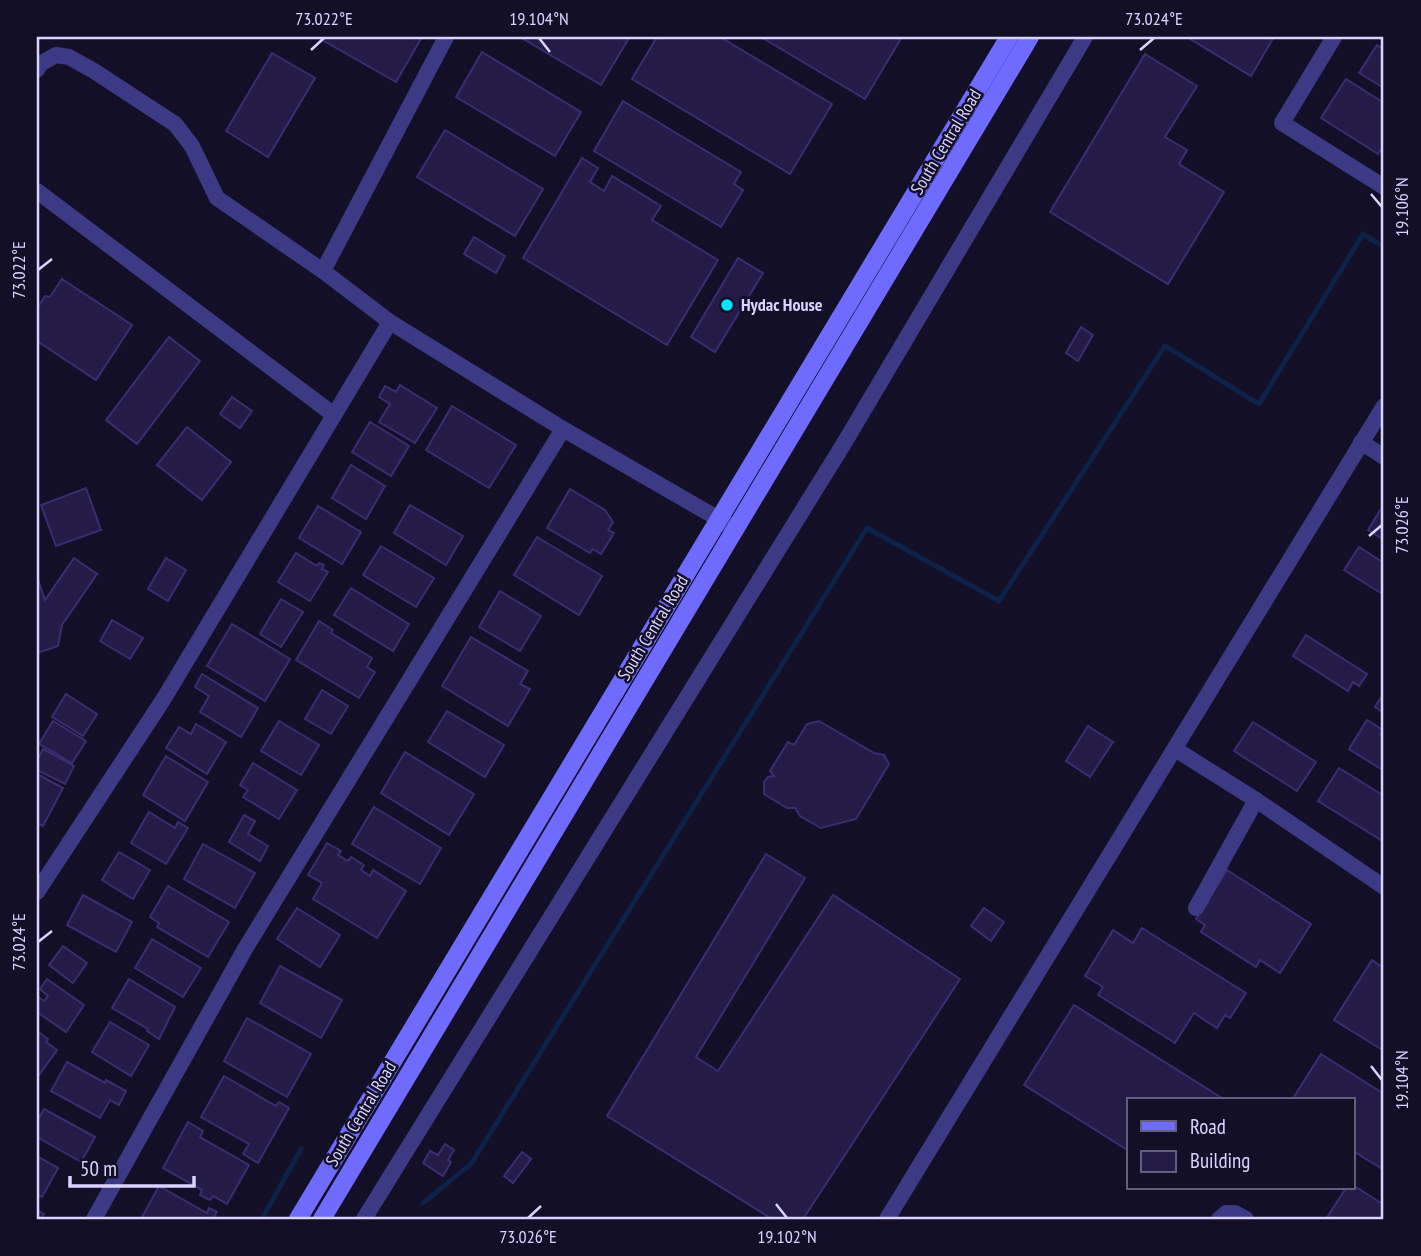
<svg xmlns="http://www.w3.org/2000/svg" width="1421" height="1256" viewBox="0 0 1421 1256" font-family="'PT Sans Narrow',sans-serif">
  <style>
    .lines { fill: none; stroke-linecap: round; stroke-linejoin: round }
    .stream { stroke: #0c2248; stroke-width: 5 }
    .building { fill: #241b47; stroke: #3b2d73; stroke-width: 2 }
    .street { stroke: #3d3a85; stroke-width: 16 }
    .secondary { stroke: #6f6bff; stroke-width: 18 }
    .ticks { fill: none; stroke: #d9d4ff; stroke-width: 2.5 }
    .poi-dot { fill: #00e5ff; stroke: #130f26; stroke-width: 2.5 }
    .labels { text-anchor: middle; stroke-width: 5; stroke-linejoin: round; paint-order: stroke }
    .street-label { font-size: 18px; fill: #d9d4ff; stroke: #130f26 }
    .poi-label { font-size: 18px; font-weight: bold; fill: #d9d4ff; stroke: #130f26; text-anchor: start }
    .neatline { fill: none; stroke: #d9d4ff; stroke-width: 2.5 }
    .ticks-label { font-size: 18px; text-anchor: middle; fill: #d9d4ff }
  </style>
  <rect width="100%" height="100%" fill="#130f26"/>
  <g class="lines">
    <!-- stream -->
    <g class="stream">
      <polyline points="423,1203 471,1164 867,528 999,601 1165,346 1259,404 1363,234 1384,247"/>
      <polyline points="262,1219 301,1149"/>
    </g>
  </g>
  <!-- building -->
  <g class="building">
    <polygon points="317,37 422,37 396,82"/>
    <polygon points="520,37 627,37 629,38 601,85"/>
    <polygon points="657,37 720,37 832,104 790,174 632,79"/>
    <polygon points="761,37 895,37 900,40 865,99"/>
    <polygon points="1187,37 1274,37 1251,76"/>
    <polygon points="1377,45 1384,50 1384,88 1359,73"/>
    <polygon points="482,52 581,112 555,156 456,97"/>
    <polygon points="272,53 315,78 268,157 226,131"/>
    <polygon points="1145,54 1197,86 1165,137 1187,150 1179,164 1224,192 1168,284 1050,212"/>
    <polygon points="1346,79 1384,103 1384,145 1378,154 1321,118"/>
    <polygon points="623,101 741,172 734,184 743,190 721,227 594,151"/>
    <polygon points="445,130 543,189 515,236 417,177"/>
    <polygon points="582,158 598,168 590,182 604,191 612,176 661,206 652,220 718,260 667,345 523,258"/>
    <polygon points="474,237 505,256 496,273 464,254"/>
    <polygon points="738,258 763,273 715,352 691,337"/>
    <polygon points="62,279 132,325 96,380 37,341 37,309 45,296 50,297"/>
    <polygon points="1081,327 1093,335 1078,361 1066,353"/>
    <polygon points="169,337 200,361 137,444 106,420"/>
    <polygon points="400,385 437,408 415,443 379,422 390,404 379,397 385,386 396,392"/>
    <polygon points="232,397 252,411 240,428 220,414"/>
    <polygon points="452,406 516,445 489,488 426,450"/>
    <polygon points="370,422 409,446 391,476 352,452"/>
    <polygon points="187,427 231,462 202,500 157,465"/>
    <polygon points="351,465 385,486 366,519 332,498"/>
    <polygon points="86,488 101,530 56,546 41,505"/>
    <polygon points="570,489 605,510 613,522 608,530 614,533 601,554 593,549 590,553 547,528"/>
    <polygon points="1384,504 1384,540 1368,530"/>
    <polygon points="410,505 463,536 446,565 394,533"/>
    <polygon points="318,506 361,532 342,564 299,538"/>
    <polygon points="537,537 602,576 579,615 514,575"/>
    <polygon points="381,546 434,578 416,607 363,575"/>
    <polygon points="1359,547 1384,563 1384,595 1344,570"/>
    <polygon points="296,553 317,566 319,563 324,565 322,569 328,572 310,601 278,582"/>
    <polygon points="74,558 97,574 62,625 58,646 37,653 37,577 45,600"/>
    <polygon points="166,558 186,570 168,601 148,589"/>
    <polygon points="351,588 409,624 393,651 334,615"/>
    <polygon points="500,591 541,616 520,651 479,627"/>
    <polygon points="281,599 303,612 281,647 260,634"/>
    <polygon points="112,620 143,638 130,659 100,641"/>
    <polygon points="319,621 333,630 331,633 372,658 367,667 375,672 359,698 296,660"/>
    <polygon points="232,624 290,659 265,701 207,666"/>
    <polygon points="1306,635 1367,674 1359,686 1353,682 1348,691 1293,656"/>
    <polygon points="471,637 528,671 520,684 530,689 508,726 442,686"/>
    <polygon points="202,674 258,708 241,737 200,712 209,696 195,687"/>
    <polygon points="322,690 348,706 331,734 305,719"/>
    <polygon points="1384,693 1384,713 1375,707"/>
    <polygon points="66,694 97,714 83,736 52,717"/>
    <polygon points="447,711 504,745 485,777 428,742"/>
    <polygon points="1367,720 1383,730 1380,734 1384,737 1384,771 1349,749"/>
    <polygon points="53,721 86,741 72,763 39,744"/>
    <polygon points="279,721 319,745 301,775 261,751"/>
    <polygon points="819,721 874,753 884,755 889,764 856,819 821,828 800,816 795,808 787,808 764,794 764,782 768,777 774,776 770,771 788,742 794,745 807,724"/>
    <polygon points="1253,722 1316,762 1297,791 1234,751"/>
    <polygon points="196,724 226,742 207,774 166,748 179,727 191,734"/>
    <polygon points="1088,726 1113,742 1090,777 1066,761"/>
    <polygon points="43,749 74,766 65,784 37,770 37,761"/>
    <polygon points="405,752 474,794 449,835 381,793"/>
    <polygon points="166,756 208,782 185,821 143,795"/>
    <polygon points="253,763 297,790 279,819 243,797 248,790 240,785"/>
    <polygon points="1339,768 1384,796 1384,835 1381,840 1318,801"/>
    <polygon points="37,774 63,788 43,826 37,823"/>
    <polygon points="374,807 441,848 420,884 352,844"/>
    <polygon points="149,812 175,828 178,822 188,828 166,864 131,843"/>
    <polygon points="244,815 255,821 248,834 268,846 260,861 229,842"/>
    <polygon points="327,843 341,851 338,855 348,861 351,857 364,865 361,870 370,876 373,870 406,891 377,938 313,899 322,883 308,875"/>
    <polygon points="203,844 255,873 235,908 184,879"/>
    <polygon points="119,852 150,870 133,899 102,880"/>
    <polygon points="766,854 805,878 696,1057 718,1071 833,895 960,979 803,1219 772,1219 607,1116"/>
    <polygon points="1227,870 1311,924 1280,973 1260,960 1256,967 1201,932 1205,925 1196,919"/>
    <polygon points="168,886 229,922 208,957 157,927 159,923 150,917"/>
    <polygon points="83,895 132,922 116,952 67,925"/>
    <polygon points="297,908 340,935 320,967 277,939"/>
    <polygon points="984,908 1004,922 991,941 971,926"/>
    <polygon points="1142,928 1246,993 1230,1018 1225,1015 1217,1028 1194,1013 1175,1043 1098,995 1103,987 1085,976 1113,930 1133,943"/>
    <polygon points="152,939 201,968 183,997 135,968"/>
    <polygon points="63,946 87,963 73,983 49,965"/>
    <polygon points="1372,960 1384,968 1384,1051 1334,1020"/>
    <polygon points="280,966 342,1000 321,1038 260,1003"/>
    <polygon points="47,979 84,1005 66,1032 37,1012 37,996 44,1001 48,996 40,989"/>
    <polygon points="129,979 175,1007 159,1039 147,1031 148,1029 112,1008"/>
    <polygon points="1074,1005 1225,1100 1129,1100 1129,1151 1024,1085"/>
    <polygon points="247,1018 311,1054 287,1097 224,1061"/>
    <polygon points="110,1022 149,1045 131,1076 92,1052"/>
    <polygon points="37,1031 48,1039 46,1042 57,1050 37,1078"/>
    <polygon points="1321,1054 1384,1094 1384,1170 1353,1151 1353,1100 1292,1100"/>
    <polygon points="67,1062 105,1083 106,1080 126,1091 119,1105 110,1100 100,1118 51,1091"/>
    <polygon points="224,1076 276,1106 279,1102 289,1108 258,1163 243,1154 249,1144 201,1117"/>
    <polygon points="44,1109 95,1137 81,1162 37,1137 37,1121"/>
    <polygon points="188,1122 203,1131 200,1137 249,1165 227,1204 213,1196 210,1200 200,1195 202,1190 163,1168"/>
    <polygon points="445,1144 454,1150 448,1160 451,1162 443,1176 423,1163 430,1151 438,1155"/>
    <polygon points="522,1152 531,1159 513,1183 504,1176"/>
    <polygon points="37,1156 58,1168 42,1197 37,1194"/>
    <polygon points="1353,1185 1384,1205 1384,1219 1326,1219 1346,1188 1353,1188"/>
    <polygon points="159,1186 207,1213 209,1208 217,1212 214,1217 219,1219 141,1219"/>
    <polygon points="37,1210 44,1214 41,1219 37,1219"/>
  </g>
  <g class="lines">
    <!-- street -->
    <g class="street">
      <polyline points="446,37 323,271 390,322 563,429 736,529"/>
      <polyline points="1334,37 1282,123 1384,187"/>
      <polyline points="37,70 40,64 56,55 69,57 94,71 175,124 192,146 217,198 323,271"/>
      <polyline points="37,191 334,415"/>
      <polyline points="1361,442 1384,457"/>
      <polyline points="1175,749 1256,800 1384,887"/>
      <polyline points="37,892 163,700 390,322"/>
      <polyline points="1196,908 1256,800"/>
      <polyline points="94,1219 245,949 563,429"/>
      <polyline points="364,1219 843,445 1085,37"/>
      <polyline points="887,1219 1384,406"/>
      <polyline points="1219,1219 1226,1213 1235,1213 1246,1219"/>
    </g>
    <!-- secondary -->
    <g class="secondary">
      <polyline points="298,1219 1009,37"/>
      <polyline points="322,1219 1030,37"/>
    </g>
  </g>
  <!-- ticks -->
  <path class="ticks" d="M539,38L550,52M311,50L324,38M1140,50L1154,38M1371,194L1382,207M38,270L52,259M1369,536L1382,525M38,942L52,931M1371,1066L1382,1080M776,1204L787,1218M528,1218L541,1206"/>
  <!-- markers -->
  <circle class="poi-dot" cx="727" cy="305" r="7"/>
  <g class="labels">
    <!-- street labels -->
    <g class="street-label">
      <text transform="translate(946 142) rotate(-59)" y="6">South Central Road</text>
      <text transform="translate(653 628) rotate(-59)" y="6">South Central Road</text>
      <text transform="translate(361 1114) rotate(-59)" y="6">South Central Road</text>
    </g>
    <!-- poi labels -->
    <g class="poi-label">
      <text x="741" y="311">Hydac House</text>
    </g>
  </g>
  <!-- border -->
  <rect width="1421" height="1256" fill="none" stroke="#130f26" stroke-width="77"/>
  <!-- legend -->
  <rect x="1127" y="1098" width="228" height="91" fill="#130f26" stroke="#625e7d" stroke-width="2"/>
  <rect x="1141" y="1121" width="35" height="10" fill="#6f6bff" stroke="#625e7d" stroke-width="2"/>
  <text x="1190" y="1134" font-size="21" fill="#d9d4ff">Road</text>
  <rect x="1141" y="1151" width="35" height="21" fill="#241b47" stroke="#625e7d" stroke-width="2"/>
  <text x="1190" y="1168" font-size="21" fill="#d9d4ff">Building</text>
  <!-- scale -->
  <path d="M70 1176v10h124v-10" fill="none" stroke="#d9d4ff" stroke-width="3.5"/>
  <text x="80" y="1176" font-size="21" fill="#d9d4ff" stroke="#130f26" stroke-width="5" paint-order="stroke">50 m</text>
  <rect x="38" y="38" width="1344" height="1180" class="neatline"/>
  <g class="ticks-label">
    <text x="324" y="25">73.022°E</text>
    <text x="539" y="25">19.104°N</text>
    <text x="1154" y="25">73.024°E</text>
    <text transform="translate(1402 207) rotate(-90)" y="6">19.106°N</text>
    <text transform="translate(19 270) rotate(-90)" y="6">73.022°E</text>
    <text transform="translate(1402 525) rotate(-90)" y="6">73.026°E</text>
    <text transform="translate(19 942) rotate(-90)" y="6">73.024°E</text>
    <text transform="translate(1402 1080) rotate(-90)" y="6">19.104°N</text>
    <text x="528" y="1243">73.026°E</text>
    <text x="787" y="1243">19.102°N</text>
  </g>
</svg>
